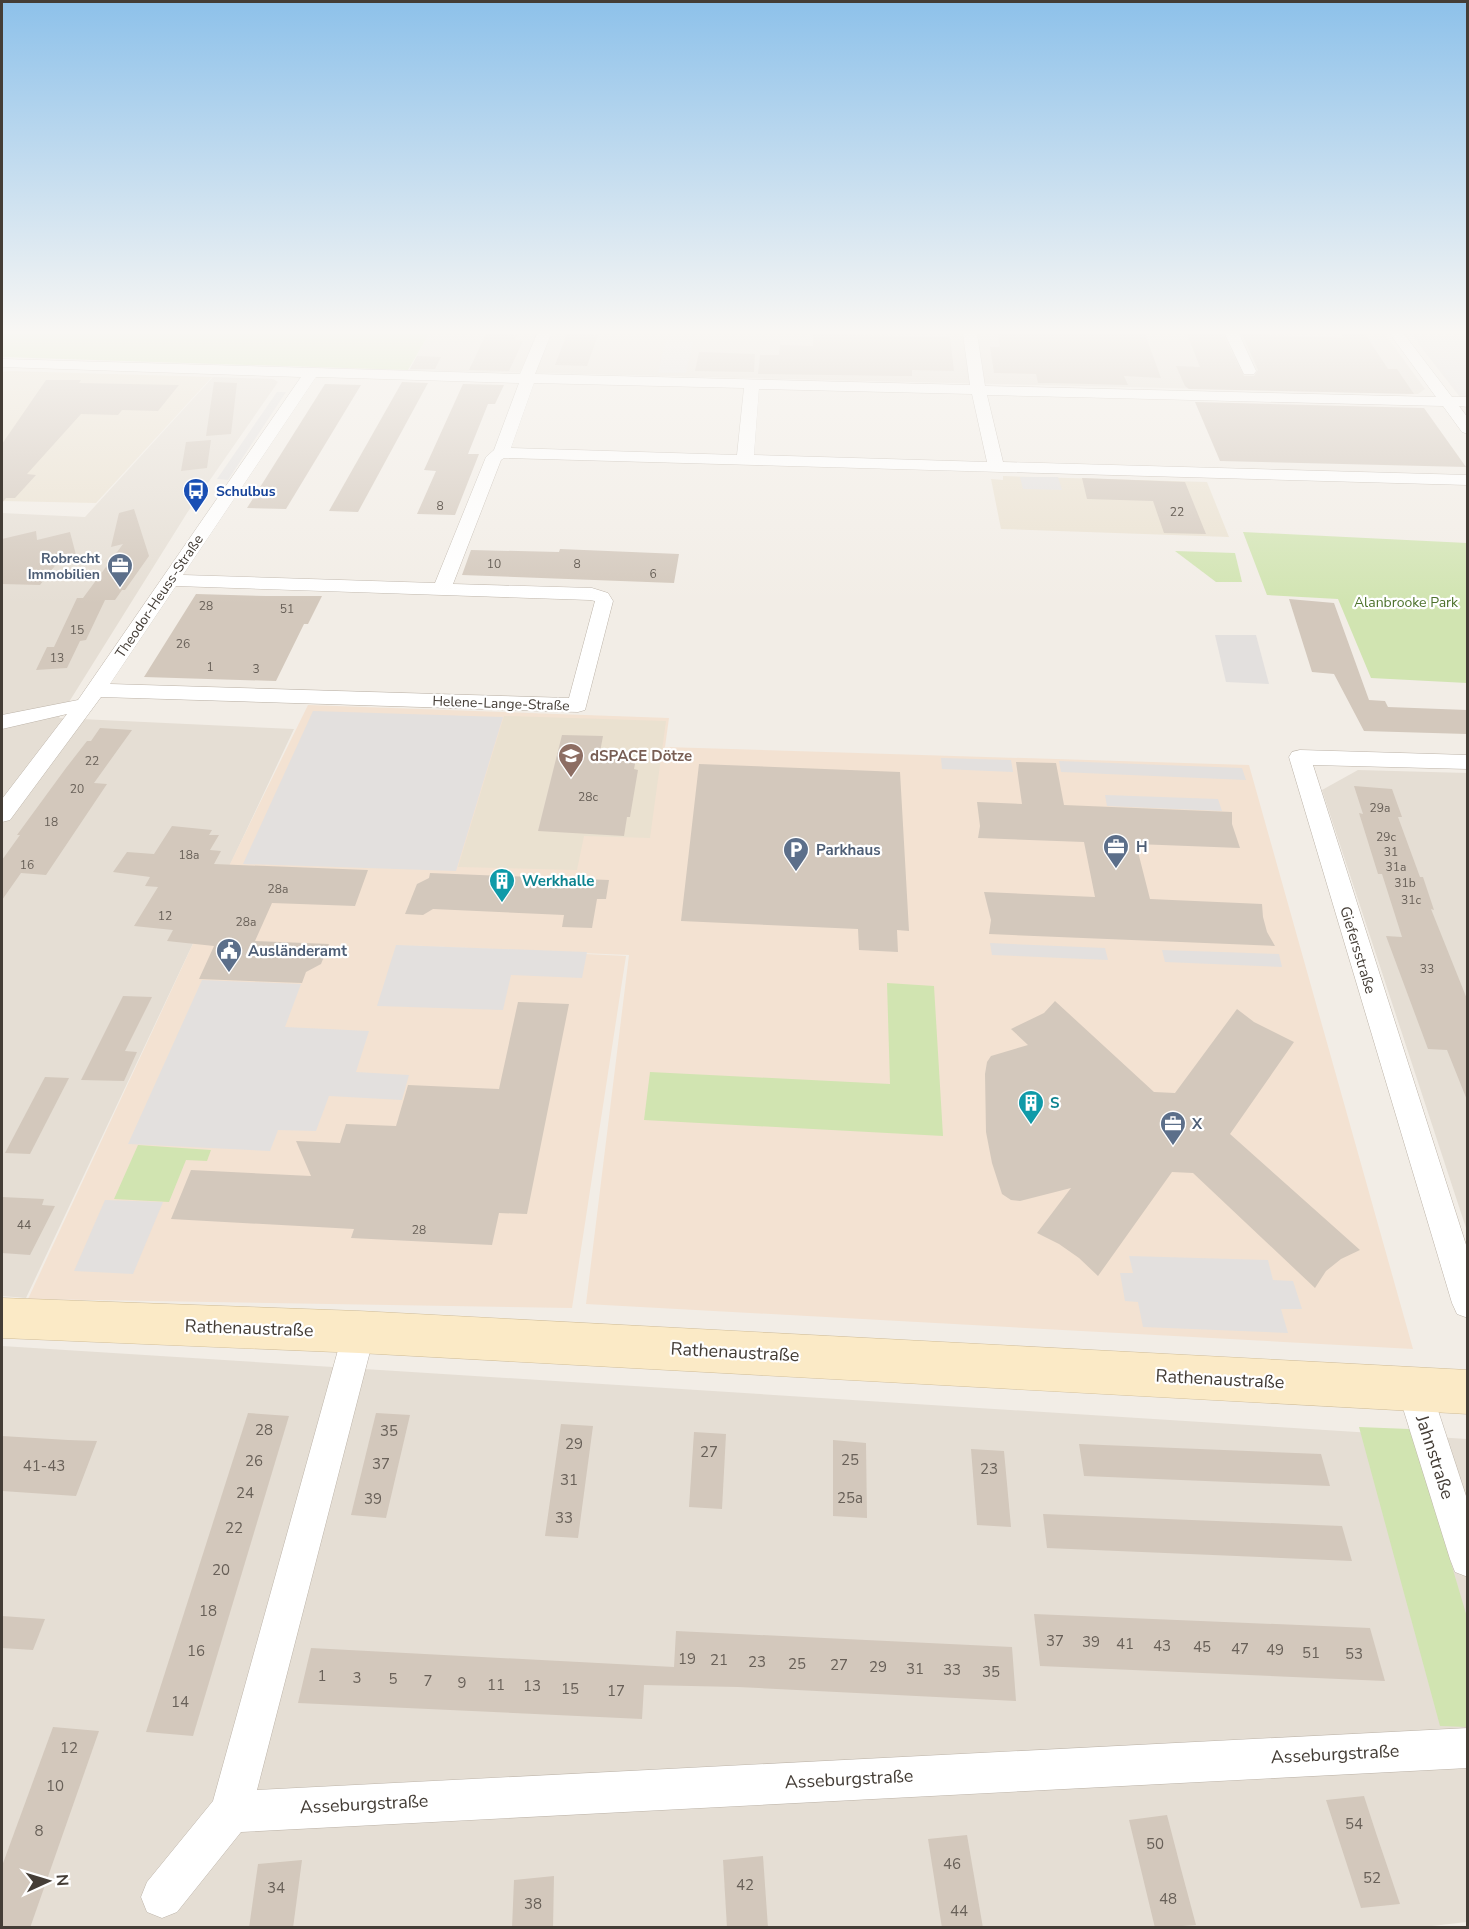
<svg xmlns="http://www.w3.org/2000/svg" width="1469" height="1929" viewBox="0 0 1469 1929" font-family="'Nunito Sans',sans-serif">
  <style>
    .residential { fill: #e5ded4 }
    .commercial { fill: #f3e2d2 }
    .industrial { fill: #e4dfdb }
    .education { fill: #eae1d0 }
    .green { fill: #d1e4b1 }
    .parking { fill: #e3e0de }
    .building { fill: #d3c8bc }
    .lines { fill: none; stroke-linecap: round; stroke-linejoin: round }
    .street-casing { stroke: #bdb4a9; stroke-width: 1 }
    .secondary-casing { stroke: #cfbc98; stroke-width: 1 }
    .street { fill: #fff; fill-rule: evenodd }
    .secondary { fill: #fbeac6; fill-rule: evenodd }
    .labels { text-anchor: middle; stroke-width: 4.5; stroke-linejoin: round; paint-order: stroke }
    .number-label { font-size: 12px; fill: #686058 }
    .far-transit-label { font-size: 14px; font-weight: bold; fill: #164399; stroke: #fff; text-anchor: start }
    .far-service-label { font-size: 14px; font-weight: bold; fill: #4e5e75; stroke: #fff; text-anchor: end }
    .far-street-label { font-size: 14px; fill: #443d36; stroke: #fff }
    .far-park-label { font-size: 14px; fill: #4d722c; stroke: #fff }
    .education-label { font-size: 15px; font-weight: bold; fill: #785e54; stroke: #fff; text-anchor: start }
    .service-label { font-size: 15px; font-weight: bold; fill: #4e5e75; stroke: #fff; text-anchor: start }
    .culture-label { font-size: 15px; font-weight: bold; fill: #0d838f; stroke: #fff; text-anchor: start }
    .street-label { font-size: 15px; fill: #443d36; stroke: #fff }
    .near-number-label { font-size: 15px; fill: #686058 }
    .near-street-label { font-size: 18px; fill: #443d36; stroke: #fff }
  </style>
  <rect width="100%" height="100%" fill="#f2ede6"/>
  <!-- residential -->
  <g class="residential">
    <polygon points="429,334 1385,334 1425,389 1418,394 409,370"/>
    <polygon points="213,377 273,379 278,382 187,513 59,718 294,729 26,1298 2,1296 2,513 85,517"/>
    <polygon points="1358,770 1467,773 1467,1231 1322,790"/>
    <polygon points="2,1346 1467,1439 1467,1922 1414,1928 2,1927"/>
  </g>
  <!-- commercial -->
  <polygon class="commercial" points="308,705 669,718 665,747 1249,765 1413,1349 586,1304 629,955 401,945 626,956 572,1308 28,1299 230,864"/>
  <!-- industrial -->
  <polygon class="industrial" points="1411,334 1467,334 1467,401 1463,401"/>
  <!-- education -->
  <g class="education">
    <polygon points="10,371 212,377 96,503 2,501 2,372"/>
    <polygon points="1003,476 1207,482 1229,537 1001,529 991,479 1003,480"/>
    <polygon points="504,716 666,721 650,838 584,836 577,870 458,867"/>
  </g>
  <!-- green -->
  <g class="green">
    <polygon points="2,334 429,334 408,370 2,357"/>
    <polygon points="1243,532 1467,543 1467,683 1371,678 1338,599 1267,595"/>
    <polygon points="1175,551 1235,553 1242,582 1216,582"/>
    <polygon points="887,983 934,986 943,1136 644,1120 650,1072 890,1084"/>
    <polygon points="138,1145 211,1150 207,1161 186,1160 169,1202 114,1199"/>
    <polygon points="1359,1427 1409,1429 1414,1438 1467,1617 1467,1727 1440,1726"/>
  </g>
  <!-- parking -->
  <g class="parking">
    <polygon points="666,340 693,341 686,373 658,373"/>
    <polygon points="1435,357 1467,364 1467,393 1460,393"/>
    <polygon points="277,392 286,392 228,480 217,479"/>
    <polygon points="1020,477 1058,477 1062,490 1023,489"/>
    <polygon points="1215,635 1256,635 1269,684 1226,682"/>
    <polygon points="313,711 503,717 456,871 243,864"/>
    <polygon points="941,758 1011,760 1013,772 942,769"/>
    <polygon points="1059,761 1242,768 1246,780 1061,772"/>
    <polygon points="1105,795 1218,799 1222,811 1107,806"/>
    <polygon points="990,943 1105,948 1108,960 992,955"/>
    <polygon points="396,945 587,952 582,978 511,975 503,1010 377,1006"/>
    <polygon points="1162,950 1279,954 1282,967 1165,962"/>
    <polygon points="202,980 301,984 285,1027 369,1031 356,1072 409,1075 402,1100 329,1096 316,1131 278,1130 270,1151 128,1144"/>
    <polygon points="105,1200 163,1202 133,1274 74,1271"/>
    <polygon points="1129,1256 1268,1260 1273,1280 1293,1281 1302,1309 1281,1309 1288,1333 1143,1327 1138,1302 1125,1301 1120,1273 1133,1273"/>
  </g>
  <!-- building -->
  <g class="building">
    <polygon points="486,334 517,335 515,340 523,341 509,371 469,370"/>
    <polygon points="567,334 598,335 587,366 555,365"/>
    <polygon points="813,334 950,337 954,371 912,370 912,376 900,376 758,374 760,355 779,355 780,345 813,346"/>
    <polygon points="998,334 1145,334 1161,378 1124,376 1128,385 1051,383 1038,383 1036,374 994,373 990,347 1000,347"/>
    <polygon points="1187,334 1223,334 1244,376 1254,376 1258,370 1242,334 1343,338 1341,334 1365,334 1388,369 1397,369 1414,394 1189,389 1185,386 1176,366 1200,367"/>
    <polygon points="699,352 755,354 754,372 695,371"/>
    <polygon points="417,356 441,357 435,369 410,369"/>
    <polygon points="46,380 81,380 79,383 179,385 158,411 122,410 118,415 81,414 27,474 36,475 15,498 6,498 2,503 2,444"/>
    <polygon points="214,382 237,383 231,434 206,436"/>
    <polygon points="402,382 428,383 358,512 329,511"/>
    <polygon points="325,384 361,385 286,509 247,508"/>
    <polygon points="463,384 504,385 495,404 488,404 468,454 479,454 455,515 417,514 436,471 424,470"/>
    <polygon points="1195,402 1424,408 1466,467 1220,461"/>
    <polygon points="211,440 207,468 181,471 186,442"/>
    <polygon points="1082,478 1185,482 1206,534 1164,533 1153,501 1087,499"/>
    <polygon points="134,509 149,556 125,590 122,590 115,600 105,600 86,640 80,641 67,668 36,670 47,647 54,647 77,598 83,598 123,544 111,547 119,513"/>
    <polygon points="36,531 37,540 70,532 76,555 61,558 40,585 2,584 2,539"/>
    <polygon points="560,549 679,554 674,583 462,575 471,550 559,552"/>
    <polygon points="196,594 266,596 322,596 308,624 304,624 276,681 144,677"/>
    <polygon points="1289,599 1334,603 1369,700 1385,701 1388,707 1467,710 1467,734 1364,731 1334,674 1312,672"/>
    <polygon points="100,728 132,730 94,783 107,784 46,875 21,873 2,900 2,860 20,835 17,835 66,768 87,741 91,741"/>
    <polygon points="562,735 603,736 600,752 632,754 632,759 636,759 634,769 638,770 630,817 627,817 624,836 538,831"/>
    <polygon points="1016,762 1056,763 1064,805 1232,812 1232,824 1240,848 1136,844 1150,899 1262,904 1263,917 1267,932 1275,946 989,934 991,920 984,892 1095,897 1084,842 978,838 980,826 977,802 1022,804"/>
    <polygon points="699,764 900,772 909,931 897,930 898,952 859,950 858,929 681,921"/>
    <polygon points="1354,786 1392,789 1402,817 1398,817 1420,877 1423,877 1434,910 1431,909 1467,999 1467,1100 1447,1050 1428,1049 1386,936 1402,937 1382,874 1378,874 1359,813 1363,814"/>
    <polygon points="172,826 212,830 209,835 219,835 210,850 221,851 214,864 368,870 355,906 272,903 255,941 329,944 321,964 306,972 302,983 199,979 214,946 167,941 173,930 134,926 158,887 145,886 150,877 113,872 127,852 154,854"/>
    <polygon points="430,873 455,874 609,880 606,899 597,899 592,928 562,927 564,915 433,909 423,915 405,914 417,884 429,878"/>
    <polygon points="123,996 152,997 125,1051 137,1052 124,1081 81,1080"/>
    <polygon points="1055,1001 1154,1092 1175,1093 1237,1009 1254,1022 1294,1042 1230,1134 1360,1250 1341,1259 1326,1271 1315,1288 1193,1173 1172,1172 1098,1276 1079,1258 1059,1244 1037,1233 1071,1188 1020,1201 1011,1200 1002,1194 992,1163 986,1132 985,1074 987,1062 991,1056 1028,1045 1011,1029 1044,1013"/>
    <polygon points="518,1002 569,1004 527,1214 499,1213 492,1245 351,1238 354,1229 171,1219 191,1170 311,1176 296,1141 340,1143 346,1124 396,1126 408,1085 499,1089"/>
    <polygon points="45,1077 69,1078 30,1154 5,1153"/>
    <polygon points="2,1197 44,1199 42,1205 55,1206 30,1255 2,1253"/>
    <polygon points="248,1413 289,1416 193,1736 146,1732"/>
    <polygon points="376,1413 410,1415 386,1518 351,1515"/>
    <polygon points="561,1424 593,1426 578,1538 545,1536"/>
    <polygon points="694,1432 726,1434 722,1509 689,1507"/>
    <polygon points="2,1436 68,1440 97,1441 76,1496 2,1491"/>
    <polygon points="833,1440 866,1443 867,1518 833,1516"/>
    <polygon points="1079,1444 1321,1454 1330,1486 1084,1476"/>
    <polygon points="971,1449 1004,1451 1011,1527 977,1525"/>
    <polygon points="1043,1514 1342,1526 1352,1561 1047,1548"/>
    <polygon points="1034,1614 1370,1628 1385,1681 1040,1666"/>
    <polygon points="2,1616 45,1619 33,1650 2,1648"/>
    <polygon points="676,1631 1012,1647 1016,1701 738,1687 644,1685 642,1719 298,1703 311,1648 674,1667"/>
    <polygon points="53,1727 99,1731 30,1928 2,1928 2,1866"/>
    <polygon points="1364,1796 1376,1833 1400,1904 1361,1908 1326,1800"/>
    <polygon points="1167,1815 1181,1869 1196,1925 1155,1928 1129,1820"/>
    <polygon points="967,1835 983,1928 942,1928 928,1839"/>
    <polygon points="763,1856 768,1928 727,1928 723,1860"/>
    <polygon points="302,1860 293,1928 249,1928 258,1864"/>
    <polygon points="554,1876 553,1928 512,1928 514,1880"/>
  </g>
  <g class="lines">
    <defs>
      <g id="street">
        <path d="M537,334H551L535,374L970,385L963,334H977L985,386L1436,397L1390,334H1404L1452,397H1468V407L1459,406L1468,418V434L1462,432L1443,406L987,395L1003,462L1468,475V485L504,458L501,460L453,584L592,588L608,593L613,601L585,710L578,712L101,697L10,820L2,822V799L67,714L2,729V715L78,700L301,377L2,367V359L520,374ZM316,377L519,383L494,450L486,457L435,583L183,575ZM534,383L744,388L737,455L511,448ZM759,389L972,394L987,462L754,455ZM176,586L590,600L595,601L569,698L110,684Z"/>
        <polygon points="1225,334 1239,334 1256,371 1254,374 1244,374"/>
        <polygon points="1300,750 1468,755 1468,769 1313,765 1468,1251 1468,1318 1457,1314 1452,1303 1289,757 1292,752"/>
        <polygon points="359,1316 370,1321 375,1332 257,1790 1468,1728 1468,1768 241,1832 177,1912 162,1918 147,1912 141,1897 147,1882 213,1801 343,1332 348,1321"/>
        <polygon points="1414,1372 1426,1377 1431,1389 1468,1502 1468,1577 1455,1572 1450,1559 1397,1389 1402,1377"/>
      </g>
      <polygon id="secondary" points="2,1298 359,1311 1468,1370 1468,1414 359,1353 2,1338"/>
    </defs>
    <!-- street casing -->
    <use href="#street" class="street-casing"/>
    <!-- secondary casing -->
    <use href="#secondary" class="secondary-casing"/>
    <!-- street -->
    <use href="#street" class="street"/>
    <!-- secondary -->
    <use href="#secondary" class="secondary"/>
  </g>
  <!-- sky -->
  <linearGradient id="sky" x2="0" y2="1"><stop stop-color="#8dc1ea"/><stop offset="0.55" stop-color="#f9f7f4"/><stop offset="1" stop-color="#f9f7f4" stop-opacity="0"/></linearGradient>
  <rect width="1469" height="604" fill="url(#sky)"/>
  <!-- icons -->
  <defs>
    <symbol id="bus-pin" viewBox="-11 -11 22 30"><path d="M0 17L-7.5 6A9.5 9.5 0 1 1 7.5 6Z" fill="#1a4fb4" stroke="#fff"/><path d="M-5-6H5V4H4V6H2V4H-2V6H-4V4H-5ZM-3.5-4V0h7V-4ZM-3.5 1.2v1.5H-2V1.2ZM2 1.2v1.5H3.5V1.2Z" fill="#fff"/></symbol>
    <symbol id="office-pin" viewBox="-11 -11 22 30"><path d="M0 17L-7.5 6A9.5 9.5 0 1 1 7.5 6Z" fill="#5c6f8a" stroke="#fff"/><path d="M-6-3h4V-5.5h4V-3h4V5H-6ZM-1-4.5V-3h2v-1.5ZM-6 0V1H6V0Z" fill="#fff"/></symbol>
    <symbol id="school-pin" viewBox="-11 -11 22 30"><path d="M0 17L-7.5 6A9.5 9.5 0 1 1 7.5 6Z" fill="#8d6e63" stroke="#fff"/><path d="M0-5L7-2L0 1L-7-2ZM-4 1L0 2.5L4 1V4Q0 6-4 4Z" fill="#fff"/></symbol>
    <symbol id="parking-pin" viewBox="-11 -11 22 30"><path d="M0 17L-7.5 6A9.5 9.5 0 1 1 7.5 6Z" fill="#5c6f8a" stroke="#fff"/><path d="M-3.5-5.5H1a3.5 3.5 0 0 1 0 7H-1V5.5H-3.5ZM-1-3.4V-.6H.8a1.4 1.4 0 0 0 0-2.8Z" fill="#fff"/></symbol>
    <symbol id="building-pin" viewBox="-11 -11 22 30"><path d="M0 17L-7.5 6A9.5 9.5 0 1 1 7.5 6Z" fill="#0f9aa8" stroke="#fff"/><path d="M-4-6H4V6H1V3H-1V6H-4ZM-2.5-4.3h1.7v1.8h-1.7ZM.8-4.3h1.7v1.8H.8ZM-2.5-1h1.7V.8h-1.7ZM.8-1h1.7V.8H.8Z" fill="#fff"/></symbol>
    <symbol id="civic-pin" viewBox="-11 -11 22 30"><path d="M0 17L-7.5 6A9.5 9.5 0 1 1 7.5 6Z" fill="#5c6f8a" stroke="#fff"/><path d="M-.6-6.5H3V-4.5H.6V-3L4-1V1h2V6H-6V1h2V-1L-.6-3ZM-1.2 2.5V6h2.4V2.5Z" fill="#fff"/></symbol>
  </defs>
  <g fill-rule="evenodd">
    <use href="#bus-pin" x="181" y="476" width="30" height="40"/>
    <use href="#office-pin" x="105" y="551" width="30" height="40"/>
    <use href="#school-pin" x="556" y="741" width="30" height="40"/>
    <use href="#office-pin" x="1101" y="832" width="30" height="40"/>
    <use href="#parking-pin" x="781" y="835" width="30" height="40"/>
    <use href="#building-pin" x="487" y="866" width="30" height="40"/>
    <use href="#civic-pin" x="214" y="936" width="30" height="40"/>
    <use href="#building-pin" x="1016" y="1088" width="30" height="40"/>
    <use href="#office-pin" x="1158" y="1109" width="30" height="40"/>
  </g>
  <g class="labels">
    <!-- number labels -->
    <g class="number-label">
      <text x="440" y="510">8</text>
      <text x="1177" y="516">22</text>
      <text x="494" y="568">10</text>
      <text x="577" y="568">8</text>
      <text x="653" y="578">6</text>
      <text x="206" y="610">28</text>
      <text x="287" y="613">51</text>
      <text x="77" y="634">15</text>
      <text x="183" y="648">26</text>
      <text x="57" y="662">13</text>
      <text x="210" y="671">1</text>
      <text x="256" y="673">3</text>
      <text x="92" y="765">22</text>
      <text x="77" y="793">20</text>
      <text x="588" y="801">28c</text>
      <text x="1380" y="812">29a</text>
      <text x="51" y="826">18</text>
      <text x="1386" y="841">29c</text>
      <text x="1391" y="856">31</text>
      <text x="189" y="859">18a</text>
      <text x="27" y="869">16</text>
      <text x="1396" y="871">31a</text>
      <text x="1405" y="887">31b</text>
      <text x="278" y="893">28a</text>
      <text x="1411" y="904">31c</text>
      <text x="165" y="920">12</text>
      <text x="246" y="926">28a</text>
      <text x="1427" y="973">33</text>
      <text x="24" y="1229">44</text>
      <text x="419" y="1234">28</text>
    </g>
    <!-- far-transit labels -->
    <g class="far-transit-label">
      <text x="216" y="496">Schulbus</text>
    </g>
    <!-- far-service labels -->
    <g class="far-service-label">
      <text x="100" y="563">Robrecht<tspan x="100" dy="16">Immobilien</tspan></text>
    </g>
    <!-- far-street labels -->
    <g class="far-street-label">
      <text transform="translate(159 596) rotate(-56)" y="5">Theodor-Heuss-Straße</text>
      <text transform="translate(501 703) rotate(2)" y="5">Helene-Lange-Straße</text>
    </g>
    <!-- far-park labels -->
    <g class="far-park-label">
      <text x="1406" y="607">Alanbrooke Park</text>
    </g>
    <!-- education labels -->
    <g class="education-label">
      <text x="590" y="761">dSPACE Dötze</text>
    </g>
    <!-- service labels -->
    <g class="service-label">
      <text x="1136" y="852">H</text>
      <text x="816" y="855">Parkhaus</text>
      <text x="248" y="956">Ausländeramt</text>
      <text x="1192" y="1129">X</text>
    </g>
    <!-- culture labels -->
    <g class="culture-label">
      <text x="522" y="886">Werkhalle</text>
      <text x="1050" y="1108">S</text>
    </g>
    <!-- street labels -->
    <g class="street-label">
      <text transform="translate(1358 950) rotate(73)" y="5">Giefersstraße</text>
    </g>
    <!-- near-number labels -->
    <g class="near-number-label">
      <text x="264" y="1435">28</text>
      <text x="389" y="1436">35</text>
      <text x="574" y="1449">29</text>
      <text x="709" y="1457">27</text>
      <text x="850" y="1465">25</text>
      <text x="254" y="1466">26</text>
      <text x="381" y="1469">37</text>
      <text x="44" y="1471">41-43</text>
      <text x="989" y="1474">23</text>
      <text x="569" y="1485">31</text>
      <text x="245" y="1498">24</text>
      <text x="850" y="1503">25a</text>
      <text x="373" y="1504">39</text>
      <text x="564" y="1523">33</text>
      <text x="234" y="1533">22</text>
      <text x="221" y="1575">20</text>
      <text x="208" y="1616">18</text>
      <text x="1055" y="1646">37</text>
      <text x="1091" y="1647">39</text>
      <text x="1125" y="1649">41</text>
      <text x="1162" y="1651">43</text>
      <text x="1202" y="1652">45</text>
      <text x="1240" y="1654">47</text>
      <text x="1275" y="1655">49</text>
      <text x="196" y="1656">16</text>
      <text x="1311" y="1658">51</text>
      <text x="1354" y="1659">53</text>
      <text x="687" y="1664">19</text>
      <text x="719" y="1665">21</text>
      <text x="757" y="1667">23</text>
      <text x="797" y="1669">25</text>
      <text x="839" y="1670">27</text>
      <text x="878" y="1672">29</text>
      <text x="915" y="1674">31</text>
      <text x="952" y="1675">33</text>
      <text x="991" y="1677">35</text>
      <text x="322" y="1681">1</text>
      <text x="357" y="1683">3</text>
      <text x="393" y="1684">5</text>
      <text x="428" y="1686">7</text>
      <text x="462" y="1688">9</text>
      <text x="496" y="1690">11</text>
      <text x="532" y="1691">13</text>
      <text x="570" y="1694">15</text>
      <text x="616" y="1696">17</text>
      <text x="180" y="1707">14</text>
      <text x="69" y="1753">12</text>
      <text x="55" y="1791">10</text>
      <text x="1354" y="1829">54</text>
      <text x="39" y="1836">8</text>
      <text x="1155" y="1849">50</text>
      <text x="952" y="1869">46</text>
      <text x="1372" y="1883">52</text>
      <text x="745" y="1890">42</text>
      <text x="276" y="1893">34</text>
      <text x="1168" y="1904">48</text>
      <text x="533" y="1909">38</text>
      <text x="959" y="1916">44</text>
    </g>
    <!-- near-street labels -->
    <g class="near-street-label">
      <text transform="translate(249 1328) rotate(2)" y="6">Rathenaustraße</text>
      <text transform="translate(735 1352) rotate(3)" y="6">Rathenaustraße</text>
      <text transform="translate(1220 1379) rotate(3)" y="6">Rathenaustraße</text>
      <text transform="translate(1435 1457) rotate(72)" y="6">Jahnstraße</text>
      <text transform="translate(1335 1754) rotate(-3)" y="6">Asseburgstraße</text>
      <text transform="translate(849 1779) rotate(-3)" y="6">Asseburgstraße</text>
      <text transform="translate(364 1804) rotate(-3)" y="6">Asseburgstraße</text>
    </g>
  </g>
  <!-- border -->
  <rect width="1469" height="1929" fill="none" stroke="#443d36" stroke-width="6"/>
  <!-- north arrow -->
  <g transform="translate(48 1881) rotate(86)" stroke="#ffffff" stroke-width="4.5" paint-order="stroke">
  <path d="M0-4.5L10 22L0 15L-10 22Z" fill="#443d36"/>
  <text y="-9" font-size="16" font-weight="bold" text-anchor="middle" fill="#443d36">N</text>
  </g>
</svg>
